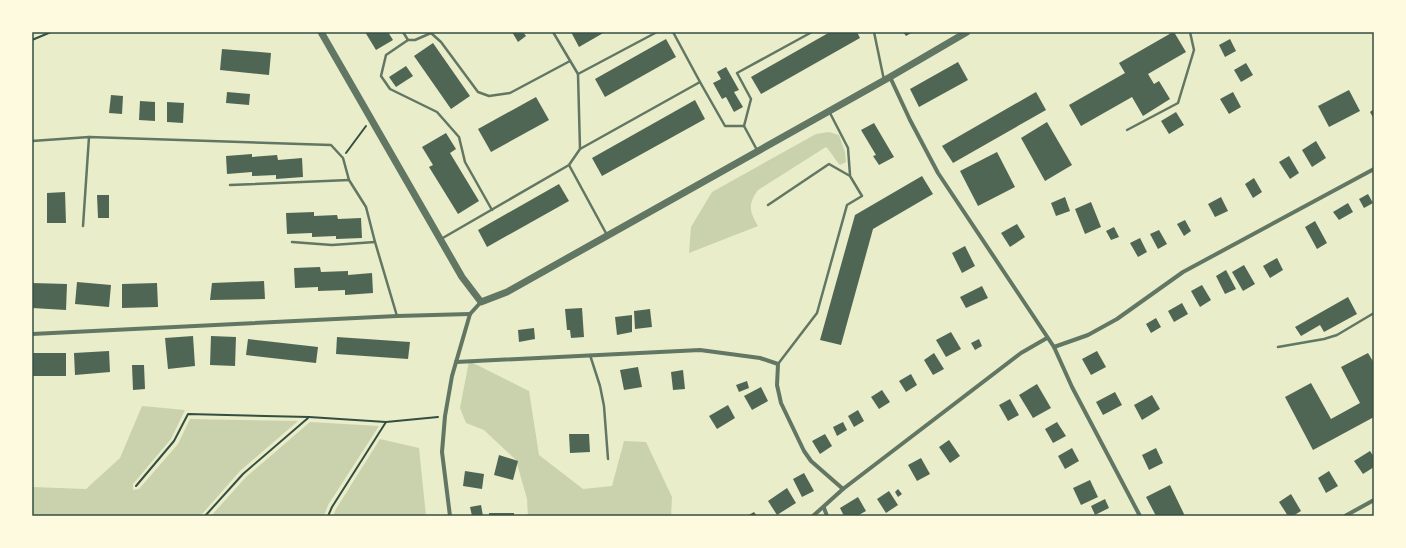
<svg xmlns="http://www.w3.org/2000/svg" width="1406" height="548" viewBox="0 0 1406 548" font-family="'Alegreya Sans',sans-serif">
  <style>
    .green { fill: #cad2ad }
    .building { fill: #4f6655 }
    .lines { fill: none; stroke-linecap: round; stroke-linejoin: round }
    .path { stroke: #344e41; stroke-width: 2 }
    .service { stroke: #617663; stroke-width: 2.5 }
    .minor { stroke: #617663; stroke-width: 4 }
    .tertiary { stroke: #617663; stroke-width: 7 }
    .neatline { fill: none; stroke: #344e41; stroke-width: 1.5 }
  </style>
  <rect width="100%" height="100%" fill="#e9edc9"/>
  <!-- green -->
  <g class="green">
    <path d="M829,132L839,135L845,152L846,162L840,165C835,160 830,150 826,147L758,190C748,204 749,211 758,226L689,253L691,227L712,192L816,134Z"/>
    <polygon points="469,361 529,391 539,455 583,489 612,486 624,441 646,442 672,497 671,516 528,516 527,499 516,460 484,430 466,423 460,408"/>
    <polygon points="142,406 185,410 171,439 133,484 133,490 139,489 178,444 190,419 298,421 240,471 203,513 198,516 32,516 32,487 86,489 120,458"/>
    <polygon points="310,422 379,426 328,505 324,516 211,516 246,477"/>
    <polygon points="380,439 419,448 426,516 333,516 336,509"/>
  </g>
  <!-- building -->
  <g class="building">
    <polygon points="365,32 388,32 393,40 376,50"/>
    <polygon points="512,32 523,32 526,36 518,42"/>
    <polygon points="571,32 605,32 579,47"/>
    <polygon points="830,32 857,32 860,38 761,94 751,77"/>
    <polygon points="903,32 913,32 906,36"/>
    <polygon points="1173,32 1174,32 1186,52 1148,74 1154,84 1159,81 1170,99 1143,116 1132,97 1081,126 1069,105 1125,73 1119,63"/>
    <polygon points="666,39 676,57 605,97 595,79"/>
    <polygon points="1230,39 1236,51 1225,57 1219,45"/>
    <polygon points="433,43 470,96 451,109 414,56"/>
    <polygon points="222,49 271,53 269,75 220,70"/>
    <polygon points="958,62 968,80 919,107 910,89"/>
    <polygon points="1246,63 1253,75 1241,82 1234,70"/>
    <polygon points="406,66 413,76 396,87 389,77"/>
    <polygon points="726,67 739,90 734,92 743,107 734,112 726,97 722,99 713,83 721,79 717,72"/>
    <polygon points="1349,90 1360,111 1329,127 1318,106"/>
    <polygon points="227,92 250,94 249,105 226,103"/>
    <polygon points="1036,92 1046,110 953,163 942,146"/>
    <polygon points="1233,92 1241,107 1229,114 1220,99"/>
    <polygon points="111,95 123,96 122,114 109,113"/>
    <polygon points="536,97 549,120 491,152 478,129"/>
    <polygon points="695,100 705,119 602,176 592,158"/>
    <polygon points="140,101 155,102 155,121 139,120"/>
    <polygon points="167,102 184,103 183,123 167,122"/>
    <polygon points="1374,109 1374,119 1370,112"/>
    <polygon points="1176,112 1184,125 1169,134 1161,121"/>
    <polygon points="1047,122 1072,165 1045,181 1021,138"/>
    <polygon points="874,123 894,157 879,165 873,156 876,155 861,130"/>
    <polygon points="446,133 456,149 450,153 479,201 458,214 429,167 433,165 422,147"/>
    <polygon points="1316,141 1326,158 1312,167 1302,150"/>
    <polygon points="997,152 1015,187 978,206 960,171"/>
    <polygon points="252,154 252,157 277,155 278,160 302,158 303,177 276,179 276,175 252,176 252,172 227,174 226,156"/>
    <polygon points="1289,156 1299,173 1290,179 1279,162"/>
    <polygon points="922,176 933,194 873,229 841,345 820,340 855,215"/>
    <polygon points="1254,178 1262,192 1253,198 1245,184"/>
    <polygon points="559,184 569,201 487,247 478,230"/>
    <polygon points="65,192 66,223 47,223 47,193"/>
    <polygon points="1368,194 1373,203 1364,208 1359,199"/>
    <polygon points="97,195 109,195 109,218 98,218"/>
    <polygon points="1065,197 1070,211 1056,216 1051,203"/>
    <polygon points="1221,197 1228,211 1215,217 1208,204"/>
    <polygon points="1091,202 1101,227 1085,234 1075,209"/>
    <polygon points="1348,203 1353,212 1339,220 1333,212"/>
    <polygon points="314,212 314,216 337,215 338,219 361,218 362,238 336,239 336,236 312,237 312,233 287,234 286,213"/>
    <polygon points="1185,220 1191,231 1184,236 1177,224"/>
    <polygon points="1315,221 1327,243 1317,249 1305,227"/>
    <polygon points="1017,224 1025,237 1010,247 1001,233"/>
    <polygon points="1114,227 1119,237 1111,240 1106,231"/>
    <polygon points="1159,230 1167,244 1158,249 1150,234"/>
    <polygon points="1140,238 1147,252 1138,257 1130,243"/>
    <polygon points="965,246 975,266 962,273 952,253"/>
    <polygon points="1277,258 1283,270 1270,278 1263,266"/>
    <polygon points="1244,265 1255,284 1243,291 1232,272"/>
    <polygon points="320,267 321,272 348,271 348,275 372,273 373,293 345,295 345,290 318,291 318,287 295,288 294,268"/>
    <polygon points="1226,270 1236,289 1225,294 1216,276"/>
    <polygon points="264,281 265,299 210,300 212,283"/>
    <polygon points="77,282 111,285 109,307 75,304"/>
    <polygon points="32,283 67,284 66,310 32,308"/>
    <polygon points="157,283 158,307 122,308 122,284"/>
    <polygon points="1202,285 1211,300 1200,307 1191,291"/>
    <polygon points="982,286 988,298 966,308 960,297"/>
    <polygon points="1348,297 1357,314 1324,332 1320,325 1301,336 1295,327"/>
    <polygon points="1182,303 1188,314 1174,322 1168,311"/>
    <polygon points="582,308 584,337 571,338 570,330 567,330 565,309"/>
    <polygon points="650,309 652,327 635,329 634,311"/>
    <polygon points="632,315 632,332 617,335 615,317"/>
    <polygon points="1156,318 1161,327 1151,333 1146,324"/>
    <polygon points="534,328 535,339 519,342 518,330"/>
    <polygon points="951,332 961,349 946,357 936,340"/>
    <polygon points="193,336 195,366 168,369 165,338"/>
    <polygon points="211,336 236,337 235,366 210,365"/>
    <polygon points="337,337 410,342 408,359 336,354"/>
    <polygon points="248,339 318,347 316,363 246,355"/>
    <polygon points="979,339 982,346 975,350 971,343"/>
    <polygon points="109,351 110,372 75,375 74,353"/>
    <polygon points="1097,351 1106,367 1091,375 1082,359"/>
    <rect x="33" y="353" width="33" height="23"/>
    <polygon points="934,353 944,369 933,375 924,360"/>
    <polygon points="1368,353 1374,363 1374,417 1313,450 1285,397 1311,383 1331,419 1360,403 1341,367"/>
    <polygon points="132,365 144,365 145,389 133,390"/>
    <polygon points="638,367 642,387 624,390 620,370"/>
    <polygon points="683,370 685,389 673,390 671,372"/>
    <polygon points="911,374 917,385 906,392 899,381"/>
    <polygon points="747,381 749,388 739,392 736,385"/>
    <polygon points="1037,384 1051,408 1033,418 1019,395"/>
    <polygon points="761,387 768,401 752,410 744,396"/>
    <polygon points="882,390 890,402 879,409 871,397"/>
    <polygon points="1115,392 1122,405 1103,415 1096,402"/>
    <polygon points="1152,395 1160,409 1142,420 1134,405"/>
    <polygon points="1010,399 1019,415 1008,421 999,405"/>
    <polygon points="728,405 735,418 717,429 709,416"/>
    <polygon points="858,410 864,421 854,427 848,416"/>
    <polygon points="843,422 847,430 837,436 833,427"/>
    <polygon points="1057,422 1066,436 1053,443 1045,429"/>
    <polygon points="569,434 589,434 590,452 570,453"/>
    <polygon points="825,434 832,446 820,454 812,441"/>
    <polygon points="949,440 960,456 950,463 939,447"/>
    <polygon points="1072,448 1079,461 1065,469 1058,456"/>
    <polygon points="1156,448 1163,463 1149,470 1142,455"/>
    <polygon points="1370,451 1374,457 1374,467 1363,474 1354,461"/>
    <polygon points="499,455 518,461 513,480 494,475"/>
    <polygon points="921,458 930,474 917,481 908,465"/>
    <polygon points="465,471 484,474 482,489 463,486"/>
    <polygon points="1329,471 1338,486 1326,493 1318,478"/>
    <polygon points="804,473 814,491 802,497 793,479"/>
    <polygon points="1090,480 1098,497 1081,505 1073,488"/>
    <polygon points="1170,485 1184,514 1185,516 1156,516 1146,497"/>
    <polygon points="787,488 796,503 777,515 768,501"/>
    <polygon points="898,489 902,494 898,497 895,492"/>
    <polygon points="889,491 898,505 886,513 877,499"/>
    <polygon points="1291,494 1301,511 1293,516 1288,516 1279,502"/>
    <polygon points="858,497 866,511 857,516 844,516 840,508"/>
    <polygon points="1105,499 1109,508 1095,515 1091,506"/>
    <polygon points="481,505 483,516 472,516 470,507"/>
    <polygon points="754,512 757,516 747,516"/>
    <rect x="489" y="513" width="25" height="3"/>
  </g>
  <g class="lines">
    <!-- path -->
    <g class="path">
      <polyline points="32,40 51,32"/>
      <polyline points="346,153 366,126"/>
      <polyline points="136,486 174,441 188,414 309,417 386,422 438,417"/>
      <polyline points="205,516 243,474 308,418"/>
      <polyline points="328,516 332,507 386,422"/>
    </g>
    <!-- service -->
    <g class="service">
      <polyline points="403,32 408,40 386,55 381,76 390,89 437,112 459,137 465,162 492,210"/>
      <polyline points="673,32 700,82"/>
      <polyline points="874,32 884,80"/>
      <polyline points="408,40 415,40 431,33 441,42 478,92 489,96 510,93 570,61"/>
      <polyline points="578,74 657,32"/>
      <polyline points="830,113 848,148 850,175"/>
      <polyline points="1127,130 1178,103 1194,50 1190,32"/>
      <polyline points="32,141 89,137 331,145 343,158 349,180 366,207 375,242 397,316"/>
      <polyline points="580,149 700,82 725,126 744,126"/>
      <polyline points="757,150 744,126 751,99 737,73 812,32"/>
      <polyline points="569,165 607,235"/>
      <polyline points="230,185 349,180"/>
      <polyline points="768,205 829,164 850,176 862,196 847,205 817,313 778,364"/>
      <polyline points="83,226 89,137"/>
      <polyline points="441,239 569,165 580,149 578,74 553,32"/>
      <polyline points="292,242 332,245 375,242"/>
      <polyline points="1278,347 1324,339 1337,335 1374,313"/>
      <polyline points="590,355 600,386 604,406 608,459"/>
    </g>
    <!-- minor -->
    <g class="minor">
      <polyline points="890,77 910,120 938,173 1054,347 1072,387 1140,516"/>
      <polyline points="32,334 397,316 470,314"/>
      <polyline points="1054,347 1088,335 1117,319 1183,272 1374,169"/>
      <polyline points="456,362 700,350 760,358 778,364 777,385 781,403 804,451 811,461 843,489"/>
      <polyline points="824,508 827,516"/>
      <polyline points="450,516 442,452 445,416 452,376 470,314 481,302"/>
      <polyline points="813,516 843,489 1021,353 1047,338"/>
      <polyline points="1345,516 1374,500"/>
    </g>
    <!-- tertiary -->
    <polyline class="tertiary" points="321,32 462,277 481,302 507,292 890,77 967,32"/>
  </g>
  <!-- border -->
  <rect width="1406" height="548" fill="none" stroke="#fefae0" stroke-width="66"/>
  <rect x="33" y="33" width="1340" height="482" class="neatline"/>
</svg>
